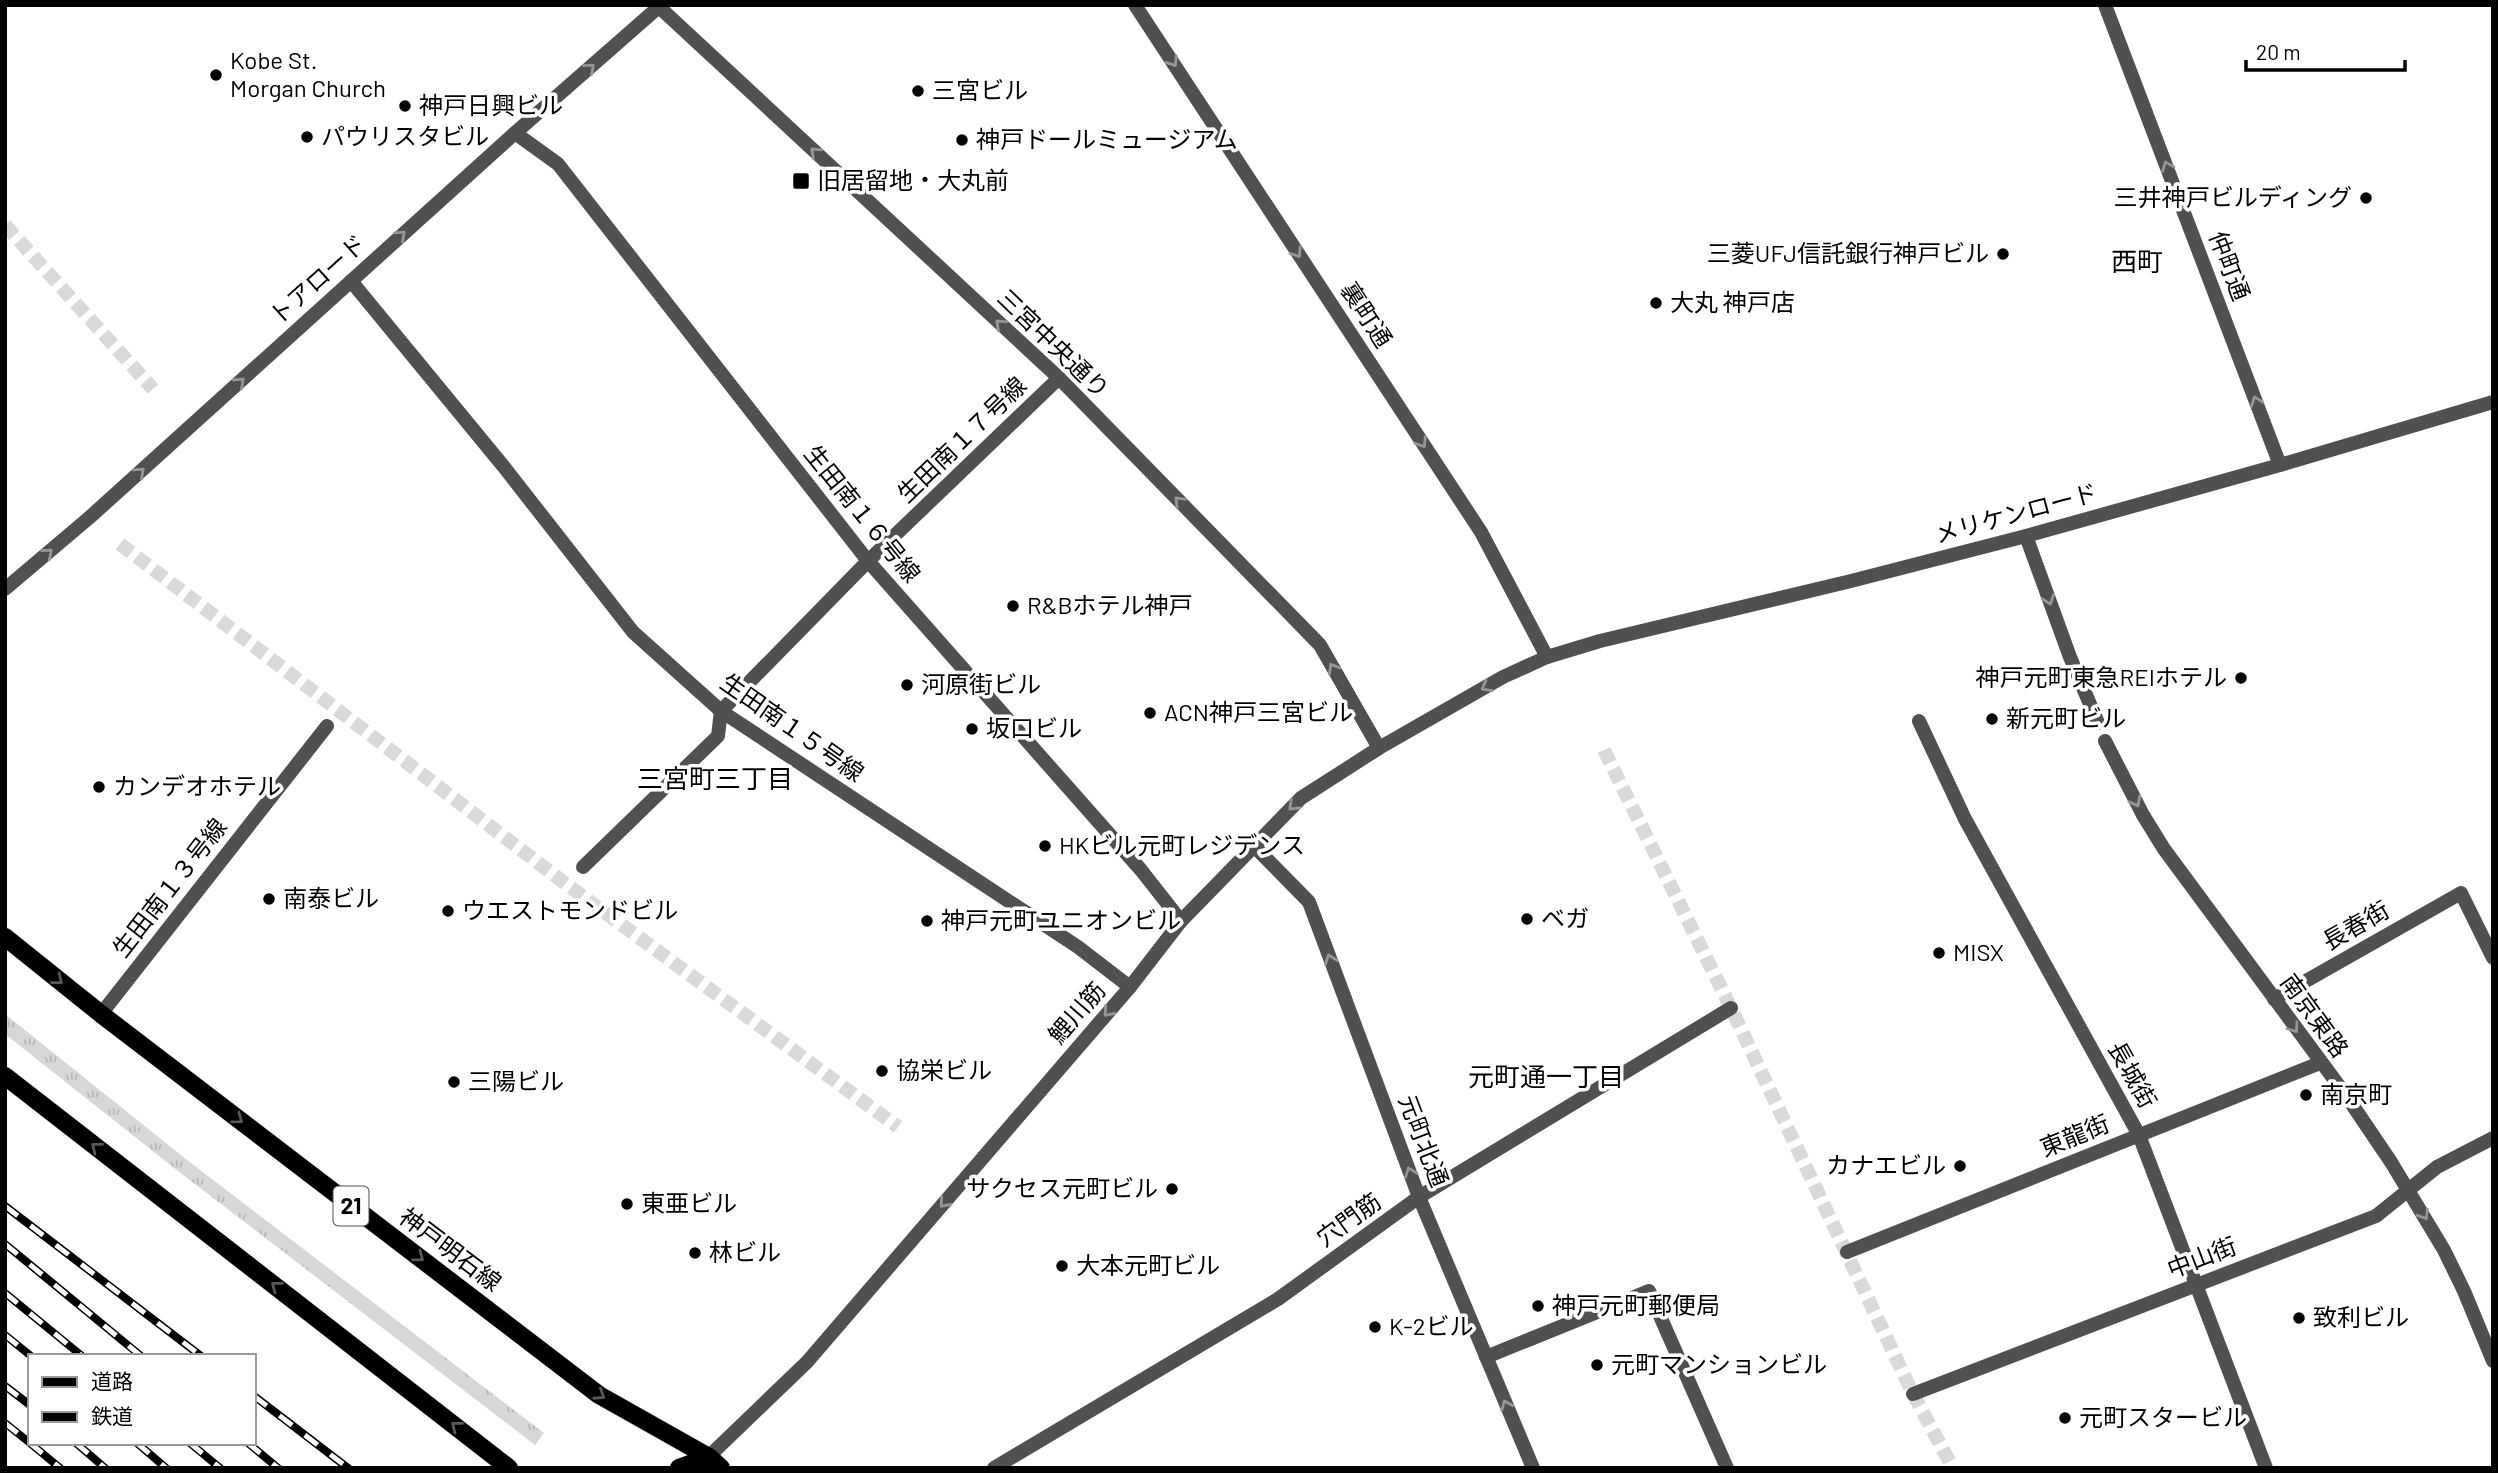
<svg xmlns="http://www.w3.org/2000/svg" width="2498" height="1473" viewBox="0 0 2498 1473" font-family="Barlow,'Noto Sans JP',sans-serif">
  <style>
    .grass { fill: url(#grass-tufts) }
    .lines { fill: none; stroke-linecap: round; stroke-linejoin: round }
    .pedestrian-tunnel { stroke: #d9d9d9; stroke-width: 14; stroke-dasharray: 14 7; stroke-linecap: butt }
    .primary-casing { stroke: #dbdbdb; stroke-width: 19 }
    .pedestrian { stroke: #505050; stroke-width: 14 }
    .minor { stroke: #505050; stroke-width: 14 }
    .tertiary { stroke: #505050; stroke-width: 14 }
    .primary { stroke: #000; stroke-width: 18 }
    .rail-casing { stroke: #000; stroke-width: 8 }
    .rail { stroke: #fff; stroke-width: 5; stroke-dasharray: 16; stroke-linecap: butt }
    .oneway { stroke: #969696 }
    .oneway2 { stroke: #595959 }
    .poi-dot { fill: #000; stroke: #fff; stroke-width: 2.5 }
    .labels { text-anchor: middle; stroke-width: 7; stroke-linejoin: round; paint-order: stroke }
    .shield { fill: #fff; stroke: #4c4c4c; stroke-width: 2 }
    .shield-label { font-size: 23px; font-weight: bold; fill: #000 }
    .poi-label { font-size: 24px; fill: #000; stroke: #fff; text-anchor: start }
    .street-label { font-size: 24px; fill: #000; stroke: #fff }
    .neighbourhood-label { font-size: 26px; fill: #000; stroke: #fff }
  </style>
  <defs>
    <pattern id="grass-tufts" width="24" height="20" patternUnits="userSpaceOnUse" patternTransform="scale(1.75)"><rect width="24" height="20" fill="#d7d7d7"/><path d="M3 7l-1-3M5 7V3M7 7l1-3M15 17l-1-3M17 17v-4M19 17l1-3" fill="none" stroke="#b7b7b7"/></pattern>
  </defs>
  <rect width="100%" height="100%" fill="#fff"/>
  <!-- grass -->
  <polygon class="grass" points="5,1014 187,1160 544,1433 535,1445 178,1171 5,1034"/>
  <g class="lines">
    <!-- pedestrian-tunnel -->
    <g class="pedestrian-tunnel">
      <polyline points="5,225 153,389"/>
      <polyline points="120,544 566,884 898,1127"/>
      <polyline points="1604,750 1731,1008 1913,1394 1953,1468"/>
    </g>
    <defs>
      <g id="primary">
        <polyline points="5,937 101,1014 599,1395 709,1457 721,1468"/>
        <polyline points="5,1076 509,1468"/>
        <polyline points="679,1468 709,1457"/>
      </g>
    </defs>
    <!-- primary casing -->
    <use href="#primary" class="primary-casing"/>
    <!-- pedestrian -->
    <g class="pedestrian">
      <polyline points="2026,536 2070,657 2098,723"/>
      <polyline points="1919,721 1965,819 2139,1135 2266,1468"/>
      <polyline points="2105,741 2143,815 2164,849 2345,1094 2391,1162 2444,1250 2464,1291 2493,1361"/>
      <polyline points="2274,999 2461,893 2493,958"/>
      <polyline points="1847,1252 2320,1063"/>
      <polyline points="1486,1357 1649,1291 1727,1468"/>
      <polyline points="1913,1394 2376,1216 2437,1167 2493,1138"/>
      <polyline points="994,1468 1278,1299 1419,1197 1731,1008"/>
    </g>
    <!-- minor -->
    <g class="minor">
      <polyline points="2105,5 2280,465"/>
      <polyline points="515,133 558,164 868,561 1141,870 1181,921"/>
      <polyline points="351,281 504,467 633,632 721,711 1078,947 1130,987"/>
      <polyline points="1253,845 1309,902 1419,1197 1533,1468"/>
      <polyline points="583,867 718,736 721,711 868,561 1059,378"/>
      <polyline points="101,1014 327,726"/>
    </g>
    <!-- tertiary -->
    <g class="tertiary">
      <polyline points="657,5 1059,378 1320,645 1379,748"/>
      <polyline points="1135,5 1481,532 1547,657"/>
      <polyline points="5,589 90,517 515,133 661,5"/>
      <polyline points="703,1462 807,1362 1130,987 1181,921 1301,798 1379,748 1503,677 1547,657 1600,641 1851,581 2026,536 2280,465 2493,402"/>
    </g>
    <!-- primary -->
    <use href="#primary" class="primary"/>
    <defs>
      <g id="rail">
        <polyline points="5,1206 201,1356"/>
        <polyline points="5,1244 141,1356"/>
        <polyline points="5,1293 82,1356"/>
        <polyline points="5,1335 31,1356"/>
        <polyline points="5,1386 30,1405"/>
        <polyline points="254,1396 348,1468"/>
        <polyline points="5,1423 30,1443"/>
        <polyline points="30,1443 60,1468"/>
        <polyline points="76,1443 105,1468"/>
        <polyline points="137,1443 166,1468"/>
        <polyline points="190,1443 220,1468"/>
        <polyline points="248,1443 278,1468"/>
      </g>
    </defs>
    <!-- rail casing -->
    <use href="#rail" class="rail-casing"/>
    <!-- rail -->
    <use href="#rail" class="rail"/>
  </g>
  <!-- one-way arrows -->
  <defs><path id="oneway-chevron" d="M-2-3.5L2.5 0L-2 3.5" fill="none" stroke-width="1.6" stroke-linecap="round" stroke-linejoin="round" transform="scale(1.75)"/></defs>
  <g class="oneway">
    <use href="#oneway-chevron" transform="translate(1173 62) rotate(57)"/>
    <use href="#oneway-chevron" transform="translate(590 68) rotate(-41)"/>
    <use href="#oneway-chevron" transform="translate(815 152) rotate(-137)"/>
    <use href="#oneway-chevron" transform="translate(2167 166) rotate(-111)"/>
    <use href="#oneway-chevron" transform="translate(401 235) rotate(-42)"/>
    <use href="#oneway-chevron" transform="translate(1297 253) rotate(57)"/>
    <use href="#oneway-chevron" transform="translate(1000 324) rotate(-137)"/>
    <use href="#oneway-chevron" transform="translate(240 382) rotate(-42)"/>
    <use href="#oneway-chevron" transform="translate(2256 401) rotate(-110)"/>
    <use href="#oneway-chevron" transform="translate(1422 443) rotate(57)"/>
    <use href="#oneway-chevron" transform="translate(140 472) rotate(-42)"/>
    <use href="#oneway-chevron" transform="translate(1179 501) rotate(-134)"/>
    <use href="#oneway-chevron" transform="translate(48 553) rotate(-40)"/>
    <use href="#oneway-chevron" transform="translate(2049 600) rotate(70)"/>
    <use href="#oneway-chevron" transform="translate(1333 668) rotate(-120)"/>
    <use href="#oneway-chevron" transform="translate(1486 687) rotate(150)"/>
    <use href="#oneway-chevron" transform="translate(2136 802) rotate(62)"/>
    <use href="#oneway-chevron" transform="translate(1293 806) rotate(136)"/>
    <use href="#oneway-chevron" transform="translate(1330 959) rotate(-110)"/>
    <use href="#oneway-chevron" transform="translate(1108 1012) rotate(131)"/>
    <use href="#oneway-chevron" transform="translate(2294 1028) rotate(54)"/>
    <use href="#oneway-chevron" transform="translate(1410 1172) rotate(-110)"/>
    <use href="#oneway-chevron" transform="translate(944 1203) rotate(131)"/>
    <use href="#oneway-chevron" transform="translate(2424 1215) rotate(59)"/>
    <use href="#oneway-chevron" transform="translate(1506 1405) rotate(-113)"/>
  </g>
  <g class="oneway2">
    <use href="#oneway-chevron" transform="translate(58 980) rotate(39)"/>
    <use href="#oneway-chevron" transform="translate(238 1119) rotate(37)"/>
    <use href="#oneway-chevron" transform="translate(96 1147) rotate(-142)"/>
    <use href="#oneway-chevron" transform="translate(419 1257) rotate(37)"/>
    <use href="#oneway-chevron" transform="translate(276 1286) rotate(-142)"/>
    <use href="#oneway-chevron" transform="translate(600 1395) rotate(33)"/>
    <use href="#oneway-chevron" transform="translate(456 1426) rotate(-142)"/>
  </g>
  <!-- markers -->
  <g class="poi-dot">
    <circle cx="216" cy="75" r="7"/>
    <circle cx="918" cy="91" r="7"/>
    <circle cx="405" cy="106" r="7"/>
    <circle cx="307" cy="137" r="7"/>
    <circle cx="962" cy="140" r="7"/>
    <rect x="792" y="172" width="18" height="18" rx="3.5"/>
    <circle cx="2366" cy="198" r="7"/>
    <circle cx="2003" cy="254" r="7"/>
    <circle cx="1656" cy="303" r="7"/>
    <circle cx="1013" cy="606" r="7"/>
    <circle cx="2241" cy="678" r="7"/>
    <circle cx="907" cy="685" r="7"/>
    <circle cx="1150" cy="713" r="7"/>
    <circle cx="1992" cy="719" r="7"/>
    <circle cx="972" cy="729" r="7"/>
    <circle cx="99" cy="787" r="7"/>
    <circle cx="1045" cy="846" r="7"/>
    <circle cx="269" cy="899" r="7"/>
    <circle cx="448" cy="911" r="7"/>
    <circle cx="1527" cy="919" r="7"/>
    <circle cx="927" cy="921" r="7"/>
    <circle cx="1939" cy="953" r="7"/>
    <circle cx="882" cy="1071" r="7"/>
    <circle cx="454" cy="1082" r="7"/>
    <circle cx="2306" cy="1095" r="7"/>
    <circle cx="1960" cy="1166" r="7"/>
    <circle cx="1172" cy="1189" r="7"/>
    <circle cx="627" cy="1204" r="7"/>
    <circle cx="695" cy="1253" r="7"/>
    <circle cx="1062" cy="1266" r="7"/>
    <circle cx="1538" cy="1306" r="7"/>
    <circle cx="2299" cy="1318" r="7"/>
    <circle cx="1375" cy="1327" r="7"/>
    <circle cx="1597" cy="1365" r="7"/>
    <circle cx="2065" cy="1418" r="7"/>
  </g>
  <g class="labels">
    <!-- shield labels -->
    <rect class="shield" x="333.5" y="1186.5" width="35" height="39" rx="5"/>
    <g class="shield-label">
      <text x="351" y="1214">21</text>
    </g>
    <!-- poi labels -->
    <g class="poi-label">
      <text x="230" y="69">Kobe St.<tspan x="230" dy="28">Morgan Church</tspan></text>
      <text x="932" y="99">三宮ビル</text>
      <text x="419" y="114">神戸日興ビル</text>
      <text x="321" y="145">パウリスタビル</text>
      <text x="976" y="148">神戸ドールミュージアム</text>
      <text x="817" y="189">旧居留地・大丸前</text>
      <text x="2352" y="206" text-anchor="end">三井神戸ビルディング</text>
      <text x="1989" y="262" text-anchor="end">三菱UFJ信託銀行神戸ビル</text>
      <text x="1670" y="311">大丸 神戸店</text>
      <text x="1027" y="614">R&amp;Bホテル神戸</text>
      <text x="2227" y="686" text-anchor="end">神戸元町東急REIホテル</text>
      <text x="921" y="693">河原街ビル</text>
      <text x="1164" y="721">ACN神戸三宮ビル</text>
      <text x="2006" y="727">新元町ビル</text>
      <text x="986" y="737">坂口ビル</text>
      <text x="113" y="795">カンデオホテル</text>
      <text x="1059" y="854">HKビル元町レジデンス</text>
      <text x="283" y="907">南泰ビル</text>
      <text x="462" y="919">ウエストモンドビル</text>
      <text x="1541" y="927">ベガ</text>
      <text x="941" y="929">神戸元町ユニオンビル</text>
      <text x="1953" y="961">MISX</text>
      <text x="896" y="1079">協栄ビル</text>
      <text x="468" y="1090">三陽ビル</text>
      <text x="2320" y="1103">南京町</text>
      <text x="1946" y="1174" text-anchor="end">カナエビル</text>
      <text x="1158" y="1197" text-anchor="end">サクセス元町ビル</text>
      <text x="641" y="1212">東亜ビル</text>
      <text x="709" y="1261">林ビル</text>
      <text x="1076" y="1274">大本元町ビル</text>
      <text x="1552" y="1314">神戸元町郵便局</text>
      <text x="2313" y="1326">致利ビル</text>
      <text x="1389" y="1335">K-2ビル</text>
      <text x="1611" y="1373">元町マンションビル</text>
      <text x="2079" y="1426">元町スタービル</text>
    </g>
    <!-- street labels -->
    <g class="street-label">
      <text transform="translate(2229 266) rotate(69)" y="8">仲町通</text>
      <text transform="translate(318 280) rotate(-42)" y="8">トアロード</text>
      <text transform="translate(1366 315) rotate(57)" y="8">裏町通</text>
      <text transform="translate(1053 344) rotate(44)" y="8">三宮中央通り</text>
      <text transform="translate(962 440) rotate(-44)" y="8">生田南１７号線</text>
      <text transform="translate(862 514) rotate(51)" y="8">生田南１６号線</text>
      <text transform="translate(2016 514) rotate(-15)" y="8">メリケンロード</text>
      <text transform="translate(792 728) rotate(35)" y="8">生田南１５号線</text>
      <text transform="translate(170 888) rotate(-52)" y="8">生田南１３号線</text>
      <text transform="translate(2356 926) rotate(-30)" y="8">長春街</text>
      <text transform="translate(1077 1013) rotate(-49)" y="8">鯉川筋</text>
      <text transform="translate(2314 1016) rotate(54)" y="8">南京東路</text>
      <text transform="translate(2132 1075) rotate(61)" y="8">長城街</text>
      <text transform="translate(2075 1136) rotate(-22)" y="8">東龍街</text>
      <text transform="translate(1423 1141) rotate(69)" y="8">元町北通</text>
      <text transform="translate(1349 1220) rotate(-36)" y="8">穴門筋</text>
      <text transform="translate(450 1250) rotate(37)" y="8">神戸明石線</text>
      <text transform="translate(2202 1258) rotate(-21)" y="8">中山街</text>
    </g>
    <!-- neighbourhood labels -->
    <g class="neighbourhood-label">
      <text x="2137" y="271">西町</text>
      <text x="715" y="788">三宮町三丁目</text>
      <text x="1546" y="1086">元町通一丁目</text>
    </g>
  </g>
  <!-- border -->
  <rect width="2498" height="1473" fill="none" stroke="#000000" stroke-width="14"/>
  <!-- legend -->
  <rect x="28" y="1354" width="228" height="91" fill="#ffffff" stroke="#999999" stroke-width="2"/>
  <rect x="42" y="1377" width="35" height="10" fill="#000000" stroke="#999999" stroke-width="2"/>
  <text x="91" y="1389" font-size="21" fill="#000000">道路</text>
  <rect x="42" y="1412" width="35" height="10" fill="#000000" stroke="#999999" stroke-width="2"/>
  <text x="91" y="1424" font-size="21" fill="#000000">鉄道</text>
  <!-- scale -->
  <path d="M2246 60v10h159v-10" fill="none" stroke="#000000" stroke-width="3.5"/>
  <text x="2256" y="60" font-size="21" fill="#000000" stroke="#ffffff" stroke-width="5" paint-order="stroke">20 m</text>
</svg>
